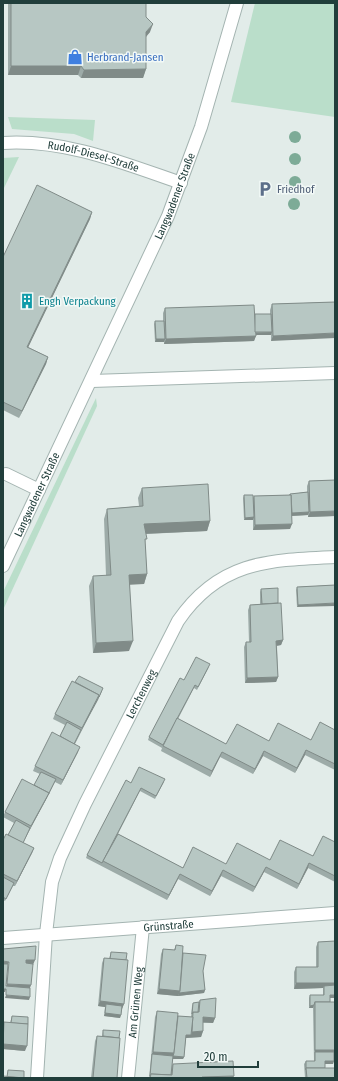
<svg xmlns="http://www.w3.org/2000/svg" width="338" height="1081" viewBox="0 0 338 1081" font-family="'Fira Sans Condensed',sans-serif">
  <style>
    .green { fill: #badeca }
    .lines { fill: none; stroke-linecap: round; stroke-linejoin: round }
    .minor-casing { stroke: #a4b4b1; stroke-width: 14 }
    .minor { stroke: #fff; stroke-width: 12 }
    .tree { fill: #7dab97 }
    .wall { fill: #9daba8 }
    .shaded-wall { fill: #808b88 }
    .building { fill: #b7c7c3; stroke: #808b88 }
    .labels { text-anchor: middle; stroke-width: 3; stroke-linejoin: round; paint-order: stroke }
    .shop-label { font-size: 11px; fill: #366cbe; stroke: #f2f9f7; text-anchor: start }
    .street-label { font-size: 11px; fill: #213e3b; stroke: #f2f9f7 }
    .service-label { font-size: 11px; fill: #4e5e75; stroke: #f2f9f7; text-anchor: start }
    .culture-label { font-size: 11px; fill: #0d838f; stroke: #f2f9f7; text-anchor: start }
  </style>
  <rect width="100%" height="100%" fill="#e2ece9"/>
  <!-- green -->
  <g class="green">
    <polygon points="255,3 335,3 335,117 231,102"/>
    <polygon points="8,117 95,120 93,141 74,134 12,129"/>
    <polygon points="19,157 3,190 3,158"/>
    <polygon points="96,398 97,406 3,610 3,592"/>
  </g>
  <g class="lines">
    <defs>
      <g id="minor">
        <path id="s1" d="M3,143C65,139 123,163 181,183"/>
        <polyline points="92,381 335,373"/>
        <polyline points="6,474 39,490"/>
        <path id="s2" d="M3,566L168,216L201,127L237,3"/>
        <path id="s3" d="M3,938L335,913"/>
        <path id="s4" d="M37,1078L46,934L52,882L60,858L85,804L178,621C219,561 268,560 335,557"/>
        <path id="s5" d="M128,1078L143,927"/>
      </g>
    </defs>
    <!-- minor casing -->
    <use href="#minor" class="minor-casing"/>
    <!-- minor -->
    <use href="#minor" class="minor"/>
  </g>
  <!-- trees -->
  <g class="tree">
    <circle cx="295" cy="137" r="6"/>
    <circle cx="295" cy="159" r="6"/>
    <circle cx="295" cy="182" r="6"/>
    <circle cx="294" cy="204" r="6"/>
  </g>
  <!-- wall -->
  <g class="wall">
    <polygon points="8,3 146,3 146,17 150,32 146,37 146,69 143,78 81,78 78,75 8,75"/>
    <polygon points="92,212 90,219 28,347 48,357 46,364 19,418 3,410 3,257"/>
    <polygon points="335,302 271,341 271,335 256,335 254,341 164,344 164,342 155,342 154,324 155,321 163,321 163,313 165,308 255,314 270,314 270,310 272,304"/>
    <polygon points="335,480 335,516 308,517 308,515 292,516 290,529 253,530 253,520 244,520 243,498 244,495 253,498 254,496 289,495 290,494 307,492 307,486 309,481"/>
    <polygon points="142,488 210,521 207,531 146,534 145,543 147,574 144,584 130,584 129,651 93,653 89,586 93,576 106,576 104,519 107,509 139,506 138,498"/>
    <polygon points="335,585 297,607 296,590 297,587"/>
    <polygon points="261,589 278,603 283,640 281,645 277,646 278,677 276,682 245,683 244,647 246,642 249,642 248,610 250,605 260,604 260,592"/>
    <polygon points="209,667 197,690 194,688 178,719 226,744 269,741 311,740 335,730 335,770 305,755 295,773 263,756 253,774 220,757 210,777 161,751 162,748 148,740 149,737 184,680"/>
    <polygon points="75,682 102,691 75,744 78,752 61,785 55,782 23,843 34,848 32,853 15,886 13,886 5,901 3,900 3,840 8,835 14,823 3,817 5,812 34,785 40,774 33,771 35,766 60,736 65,725 53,719 55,714"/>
    <polygon points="164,782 155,799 140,791 118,834 183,868 313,856 335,842 335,882 308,868 297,889 264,872 253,892 221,876 210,896 178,879 167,900 86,858 87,855 131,783"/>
    <polygon points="335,941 335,998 330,998 334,1055 333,1064 325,1064 325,1068 335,1078 305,1078 304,1064 306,1061 314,1061 313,1008 309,1008 309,998 310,995 323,995 323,988 294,989 294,972 296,967 316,967 316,947 318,942"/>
    <polygon points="176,945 182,955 203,971 205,990 204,993 178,996 157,994 161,954 163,949 174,950"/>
    <polygon points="111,952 124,1004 122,1008 120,1018 104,1016 105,1007 98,1006 102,963 104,958 109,959"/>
    <polygon points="200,1000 215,1018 213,1023 203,1023 203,1031 201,1037 186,1038 184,1057 183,1059 173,1059 172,1065 233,1078 149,1078 155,1017 157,1011 178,1016 191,1017 192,1006 193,1003 199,1002"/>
    <polygon points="12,1016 25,1051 3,1049 3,1026 4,1022 10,1023"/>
    <polygon points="103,1030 117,1078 91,1078 95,1041 97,1036 102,1036"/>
  </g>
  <!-- shaded-wall -->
  <g class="shaded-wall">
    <polygon points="153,24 150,32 143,40 146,32"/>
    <polygon points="11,66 81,66 78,75 8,75"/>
    <polygon points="146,69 143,78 81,78 84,70"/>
    <polygon points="92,212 90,219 25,354 27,347"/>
    <polygon points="272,332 271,335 253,335 254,333"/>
    <polygon points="335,333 335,338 271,341 273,336"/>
    <polygon points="256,336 254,341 164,344 166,339"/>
    <polygon points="156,339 165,339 164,342 155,342"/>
    <polygon points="48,357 46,364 19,418 22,411"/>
    <polygon points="335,511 335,516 308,517 310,512"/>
    <polygon points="309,512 308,515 290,516 291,513"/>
    <polygon points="254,517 253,520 244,520 245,518"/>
    <polygon points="210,521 207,531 140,534 144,524"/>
    <polygon points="292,524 290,529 253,530 255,525"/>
    <polygon points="147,574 144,584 126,585 129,575"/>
    <polygon points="335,603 335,606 297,607 298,605"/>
    <polygon points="283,640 281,645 274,646 276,641"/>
    <polygon points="133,641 129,651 93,653 96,643"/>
    <polygon points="278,677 276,682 245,683 247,678"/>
    <polygon points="103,688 98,700 80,733 82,728"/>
    <polygon points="80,747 78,752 61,785 63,780"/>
    <polygon points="306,750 305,755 295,773 297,768"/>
    <polygon points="264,751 263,756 253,774 255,769"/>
    <polygon points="222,752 220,757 210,777 212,771"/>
    <polygon points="56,779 47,798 29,831 31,826"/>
    <polygon points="34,848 32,853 15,886 17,881"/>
    <polygon points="309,863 308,868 297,889 299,884"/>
    <polygon points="266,867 264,872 253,892 255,887"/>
    <polygon points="223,870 221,876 210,896 212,891"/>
    <polygon points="180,874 178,879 167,900 169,895"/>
    <polygon points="26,960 35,960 33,965 24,966"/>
    <polygon points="3,961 9,962 7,967 3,967"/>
    <polygon points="296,983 335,983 335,988 324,986 323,988 294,989"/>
    <polygon points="7,984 31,985 29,991 5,989"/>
    <polygon points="3,989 6,989 5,992 3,992"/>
    <polygon points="159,989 180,991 178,996 157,994"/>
    <polygon points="205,990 204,993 178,996 179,993"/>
    <polygon points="6,995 30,997 29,1000 5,998"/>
    <polygon points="330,995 335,995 335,998 329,998"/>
    <polygon points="100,1001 124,1004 122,1009 106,1004 105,1007 98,1006"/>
    <polygon points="314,1005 313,1008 309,1008 310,1006"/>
    <polygon points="105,1013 121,1015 120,1018 104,1016"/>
    <polygon points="203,1017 215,1018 213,1023 202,1022"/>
    <polygon points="203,1031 201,1037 185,1038 186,1035 191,1035 192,1032"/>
    <polygon points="3,1044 27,1046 25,1051 3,1049"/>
    <rect x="315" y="1050" width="20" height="5"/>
    <polygon points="153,1052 174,1053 172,1059 152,1054"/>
    <polygon points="173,1056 184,1057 183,1059 172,1059"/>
    <polygon points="325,1061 334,1061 333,1064 324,1064"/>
    <polygon points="234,1076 233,1078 201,1078 202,1077"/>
  </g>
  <!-- building -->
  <g class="building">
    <polygon points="11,3 146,3 146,17 153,24 146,32 146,69 84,70 81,66 11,66"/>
    <polygon points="37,185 92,212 27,347 48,357 22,411 3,402 3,257"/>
    <polygon points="335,302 335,333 273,336 272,304"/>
    <polygon points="254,305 256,336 166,339 165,308"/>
    <polygon points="255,314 271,314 272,332 255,332"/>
    <polygon points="155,321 164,321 165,339 156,339"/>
    <polygon points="335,480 335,511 310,512 309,481"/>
    <polygon points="208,484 210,521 144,524 147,539 145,539 147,574 129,575 133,641 96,643 93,576 111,575 107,509 143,506 142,488"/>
    <polygon points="308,492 309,512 292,513 291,495 290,495 290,494"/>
    <polygon points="244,495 253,495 254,517 245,518"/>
    <polygon points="291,495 292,524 255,525 254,496"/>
    <polygon points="335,585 335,603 298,605 297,587"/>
    <polygon points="278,588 278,603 262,604 261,589"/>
    <polygon points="281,603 283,640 276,641 278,677 247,678 246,642 251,642 250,605"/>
    <polygon points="196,657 210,664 198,687 195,685 163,745 149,737 180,678 184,680"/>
    <polygon points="79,676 103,688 99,697 99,695 75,682"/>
    <polygon points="72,681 99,695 82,728 55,714"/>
    <polygon points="177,718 226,744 237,724 269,741 278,723 311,740 320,722 335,730 335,764 306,750 297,768 264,751 255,769 222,752 212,771 163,746"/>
    <polygon points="67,722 81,730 74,744 60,736"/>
    <polygon points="52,732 80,747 63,780 35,766"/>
    <polygon points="139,767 165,779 156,796 141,788 102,863 87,855 126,780 131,783"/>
    <polygon points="41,772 56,779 48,795 49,793 34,785"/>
    <polygon points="22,779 49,793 31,826 5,812"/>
    <polygon points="16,820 30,828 23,843 8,835"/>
    <polygon points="6,834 34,848 17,881 3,874 3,840"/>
    <polygon points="118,834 183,868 193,847 226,864 237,843 270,860 280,840 313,856 323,836 335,842 335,876 309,863 299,884 266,867 255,887 223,870 212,891 180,874 169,895 103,861"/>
    <polygon points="3,877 14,883 6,899 3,897"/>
    <polygon points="335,941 335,983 296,983 296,967 318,967 318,942"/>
    <polygon points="176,945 183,946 180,991 159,989 163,949 175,950"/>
    <polygon points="36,946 35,960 26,960 26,963 33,964 31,985 7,984 9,962 3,961 3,949"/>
    <polygon points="111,952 127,953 126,960 110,959"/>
    <polygon points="183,953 206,955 203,971 205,990 179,993 180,991"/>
    <polygon points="104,958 128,960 124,1004 100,1001"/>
    <polygon points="3,964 8,964 6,986 30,988 30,997 6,995 6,989 3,989"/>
    <polygon points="335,985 335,995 330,995 330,1002 315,1002 314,1005 310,1006 310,995 324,995 324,986"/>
    <polygon points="216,998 215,1018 203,1017 203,1031 192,1032 193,1012 199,1012 200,1000"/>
    <polygon points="199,1002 198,1012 193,1012 192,1014 193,1003"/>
    <rect x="315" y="1002" width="20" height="48"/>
    <polygon points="106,1004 122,1006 121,1015 105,1013"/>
    <polygon points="157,1011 178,1013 174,1053 153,1052"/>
    <polygon points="12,1016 28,1017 28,1024 11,1023"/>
    <polygon points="178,1016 193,1017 191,1035 186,1035 184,1057 173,1056 174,1053"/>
    <polygon points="4,1022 28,1024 27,1046 3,1044"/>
    <polygon points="103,1030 120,1031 119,1038 103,1036"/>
    <polygon points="97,1036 120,1038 117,1078 93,1078"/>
    <polygon points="315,1052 334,1052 334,1061 325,1061 325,1068 306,1068 306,1070 306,1061 315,1061"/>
    <polygon points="152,1054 173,1056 171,1075 151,1074 150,1076"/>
    <polygon points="233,1061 234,1076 202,1077 202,1078 150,1078 151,1074 172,1075 173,1064"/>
    <polygon points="306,1068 335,1068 335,1078 307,1078"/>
    <polygon points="8,1070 24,1071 24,1078 7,1077"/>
    <polygon points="3,1076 24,1078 3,1078"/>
  </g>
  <!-- icons -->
  <defs>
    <symbol id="shop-bare" viewBox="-9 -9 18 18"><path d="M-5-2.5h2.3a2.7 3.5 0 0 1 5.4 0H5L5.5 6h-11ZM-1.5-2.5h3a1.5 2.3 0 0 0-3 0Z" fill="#3f7fe0" stroke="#f2f9f7" stroke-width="2.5" paint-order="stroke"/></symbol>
    <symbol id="parking-bare" viewBox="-9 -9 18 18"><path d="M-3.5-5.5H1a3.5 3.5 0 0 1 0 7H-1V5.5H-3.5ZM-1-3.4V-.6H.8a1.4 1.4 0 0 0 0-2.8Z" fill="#5c6f8a" stroke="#f2f9f7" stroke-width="2.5" paint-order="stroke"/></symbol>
    <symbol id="building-bare" viewBox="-9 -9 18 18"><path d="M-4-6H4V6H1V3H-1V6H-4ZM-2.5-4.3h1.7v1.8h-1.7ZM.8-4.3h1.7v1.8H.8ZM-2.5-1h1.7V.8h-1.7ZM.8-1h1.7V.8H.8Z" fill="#0f9aa8" stroke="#f2f9f7" stroke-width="2.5" paint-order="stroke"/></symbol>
  </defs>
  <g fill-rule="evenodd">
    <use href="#shop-bare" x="64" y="46" width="22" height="22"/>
    <use href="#parking-bare" x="254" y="178" width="22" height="22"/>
    <use href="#building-bare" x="16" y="290" width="22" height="22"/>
  </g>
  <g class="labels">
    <!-- shop labels -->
    <g class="shop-label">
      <text x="87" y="61">Herbrand-Jansen</text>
    </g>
    <!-- street labels -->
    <g class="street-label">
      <text dy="4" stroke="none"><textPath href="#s1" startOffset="92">Rudolf-Diesel-Straße</textPath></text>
      <text dy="4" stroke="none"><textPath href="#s2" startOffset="408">Langwadener Straße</textPath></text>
      <text dy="4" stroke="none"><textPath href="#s2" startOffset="79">Langwadener Straße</textPath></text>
      <text dy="4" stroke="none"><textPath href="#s4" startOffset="405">Lerchenweg</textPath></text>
      <text dy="4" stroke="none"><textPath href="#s3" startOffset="166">Grünstraße</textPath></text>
      <text dy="4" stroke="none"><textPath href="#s5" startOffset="76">Am Grünen Weg</textPath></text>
    </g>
    <!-- service labels -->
    <g class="service-label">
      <text x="277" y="193">Friedhof</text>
    </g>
    <!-- culture labels -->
    <g class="culture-label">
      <text x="39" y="305">Engh Verpackung</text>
    </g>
  </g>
  <!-- border -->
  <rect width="338" height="1081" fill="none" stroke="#213e3b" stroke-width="8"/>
  <!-- scale -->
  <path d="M198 1061v6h60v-6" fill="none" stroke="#213e3b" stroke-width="2"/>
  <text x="204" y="1061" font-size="12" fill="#213e3b" stroke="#f2f9f7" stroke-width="3" paint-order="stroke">20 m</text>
</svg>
